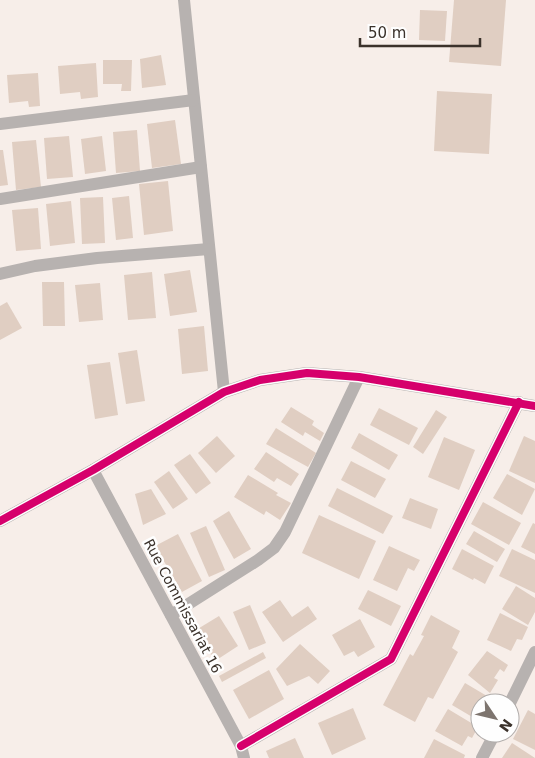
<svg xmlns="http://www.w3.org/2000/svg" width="535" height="758" viewBox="0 0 535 758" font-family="'DejaVu Sans',sans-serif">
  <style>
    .building { fill: #e0cec2 }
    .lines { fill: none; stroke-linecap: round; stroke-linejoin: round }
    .street { stroke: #b7b2b0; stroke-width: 12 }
    .cycleway-casing { stroke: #fefefe; stroke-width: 11 }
    .cycleway { stroke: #d6006c; stroke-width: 8 }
    .labels { text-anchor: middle; stroke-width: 5; stroke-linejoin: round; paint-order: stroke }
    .street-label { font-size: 14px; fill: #3b322b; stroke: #fefefe }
  </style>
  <rect width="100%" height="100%" fill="#f7eee9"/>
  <!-- building -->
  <g class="building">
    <polygon points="454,0 506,0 501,66 449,62"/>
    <polygon points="420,10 447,11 445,41 419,40"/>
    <polygon points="161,55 166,85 142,88 140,59"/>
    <polygon points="103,60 132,60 131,91 121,91 122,84 103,84"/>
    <polygon points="96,63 98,97 81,99 80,92 60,94 58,66"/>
    <polygon points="38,73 40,106 29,107 28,101 9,103 7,75"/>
    <polygon points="437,91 492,94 489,154 434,151"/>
    <polygon points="175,120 181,164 152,168 147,124"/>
    <polygon points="137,130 140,171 116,173 113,132"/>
    <polygon points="69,136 73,177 47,179 44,138"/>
    <polygon points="102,136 106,171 85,174 81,139"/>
    <polygon points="36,140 41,187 16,190 12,142"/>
    <polygon points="0,150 3,150 8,185 0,186"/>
    <polygon points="168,181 173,231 144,235 139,184"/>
    <polygon points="129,196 133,238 116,240 112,198"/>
    <polygon points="103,197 105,243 82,244 80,198"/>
    <polygon points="71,201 75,243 50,246 46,204"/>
    <polygon points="38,208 41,249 16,251 12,210"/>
    <polygon points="190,270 197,312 170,316 164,274"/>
    <polygon points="152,272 156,318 128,320 124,275"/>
    <polygon points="42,282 64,282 65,326 43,326"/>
    <polygon points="100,283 103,320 79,322 75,285"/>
    <polygon points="7,302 22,328 0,340 0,306"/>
    <polygon points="204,326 208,371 182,374 178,329"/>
    <polygon points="137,350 145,401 126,404 118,353"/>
    <polygon points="110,362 118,415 95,419 87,365"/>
    <polygon points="291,407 314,421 312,425 324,433 320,441 305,432 303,436 281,422"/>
    <polygon points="379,408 418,428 409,445 370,425"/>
    <polygon points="436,410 447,417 423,454 413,447"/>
    <polygon points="276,428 316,453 308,467 266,444"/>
    <polygon points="359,433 398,455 389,470 351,448"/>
    <polygon points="217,436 235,456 216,473 198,453"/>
    <polygon points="524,436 535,441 535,483 509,471"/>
    <polygon points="444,437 475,450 459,490 428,477"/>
    <polygon points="266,452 299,474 291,486 277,478 274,482 254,469"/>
    <polygon points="190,454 211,483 196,494 174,465"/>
    <polygon points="351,461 386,479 375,498 341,480"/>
    <polygon points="169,471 188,499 173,509 154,482"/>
    <polygon points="507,474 535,489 522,515 493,498"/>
    <polygon points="248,475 278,493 276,495 291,503 280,520 266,511 264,515 234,497"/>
    <polygon points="337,488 393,516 383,534 328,506"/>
    <polygon points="151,489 166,514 143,525 135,494"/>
    <polygon points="410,498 438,509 431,529 402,518"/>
    <polygon points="483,502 521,523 509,545 471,524"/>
    <polygon points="229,511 251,549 234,559 213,521"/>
    <polygon points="319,515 376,541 359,579 302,553"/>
    <polygon points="533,523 535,524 535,554 521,547"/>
    <polygon points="206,526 225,570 209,577 190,533"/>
    <polygon points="474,531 505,549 497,562 466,544"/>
    <polygon points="178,534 202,581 182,592 155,546"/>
    <polygon points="389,546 420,560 414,571 408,568 397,591 373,580"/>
    <polygon points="462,549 494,566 485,584 474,578 473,580 452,569"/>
    <polygon points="512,549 535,560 535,593 499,576"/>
    <polygon points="516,586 535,598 535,612 528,625 502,609"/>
    <polygon points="368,590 401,606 391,626 358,609"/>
    <polygon points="280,600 292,617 308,606 317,619 283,642 262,612"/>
    <polygon points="250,605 266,643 249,650 233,612"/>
    <polygon points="500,613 528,627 522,640 517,639 511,651 487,640"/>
    <polygon points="431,615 460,631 452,648 458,652 433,699 428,697 415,722 383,705 410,654 413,656 424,636 421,635"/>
    <polygon points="219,616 238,646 215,661 196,630"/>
    <polygon points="360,619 375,647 358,657 354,651 344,656 332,635"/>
    <polygon points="300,644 330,671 318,684 309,676 287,686 276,669"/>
    <polygon points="487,651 508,665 504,672 500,669 494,678 498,680 490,693 468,675"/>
    <polygon points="263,652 266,658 222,682 219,676"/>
    <polygon points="269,670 284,699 249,719 233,690"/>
    <polygon points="465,683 492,699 490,703 480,703 480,708 474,718 452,705"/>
    <polygon points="353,708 366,739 332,755 318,723"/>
    <polygon points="448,709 478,727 472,738 468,736 462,746 435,731"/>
    <polygon points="528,710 535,714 535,750 513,739"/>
    <polygon points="295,738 304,758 269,758 266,751"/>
    <polygon points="434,739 465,755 464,758 424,758"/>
    <polygon points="512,743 535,758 502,758"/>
  </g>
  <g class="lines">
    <!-- street -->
    <g class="street">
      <polyline points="184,0 224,392"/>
      <polyline points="0,124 194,100"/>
      <polyline points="0,199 201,167"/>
      <polyline points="0,274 35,266 97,258 209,249"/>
      <polyline points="93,470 241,746 244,758"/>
      <polyline points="0,521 93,470 224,392 260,380 307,373 359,377 535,406"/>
      <polyline points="171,615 258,560 274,548 285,532 359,377"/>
      <polyline points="510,703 535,652"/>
      <polyline points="241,746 391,659 519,402"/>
      <polyline points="482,758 495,733"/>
    </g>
    <defs>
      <g id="cycleway">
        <polyline points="0,521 93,470 224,392 260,380 307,373 359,377 535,406"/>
        <polyline points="241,746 391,659 519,402"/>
      </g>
    </defs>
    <!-- cycleway casing -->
    <use href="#cycleway" class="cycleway-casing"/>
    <!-- cycleway -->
    <use href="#cycleway" class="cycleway"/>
  </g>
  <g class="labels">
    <!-- street labels -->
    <g class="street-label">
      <text transform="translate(183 606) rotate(62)" y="5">Rue Commissariat 16</text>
    </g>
  </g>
  <!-- north arrow -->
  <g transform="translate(495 718) rotate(125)"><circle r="24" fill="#fefefe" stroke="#b0acaa"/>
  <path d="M0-4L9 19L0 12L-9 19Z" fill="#7d746e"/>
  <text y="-8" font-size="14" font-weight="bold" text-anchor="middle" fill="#3b322b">N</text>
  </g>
  <!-- scale -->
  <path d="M360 38v8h120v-8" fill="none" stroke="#3b322b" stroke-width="2.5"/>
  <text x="368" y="38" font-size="15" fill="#3b322b" stroke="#fefefe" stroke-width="4" paint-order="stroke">50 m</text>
</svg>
